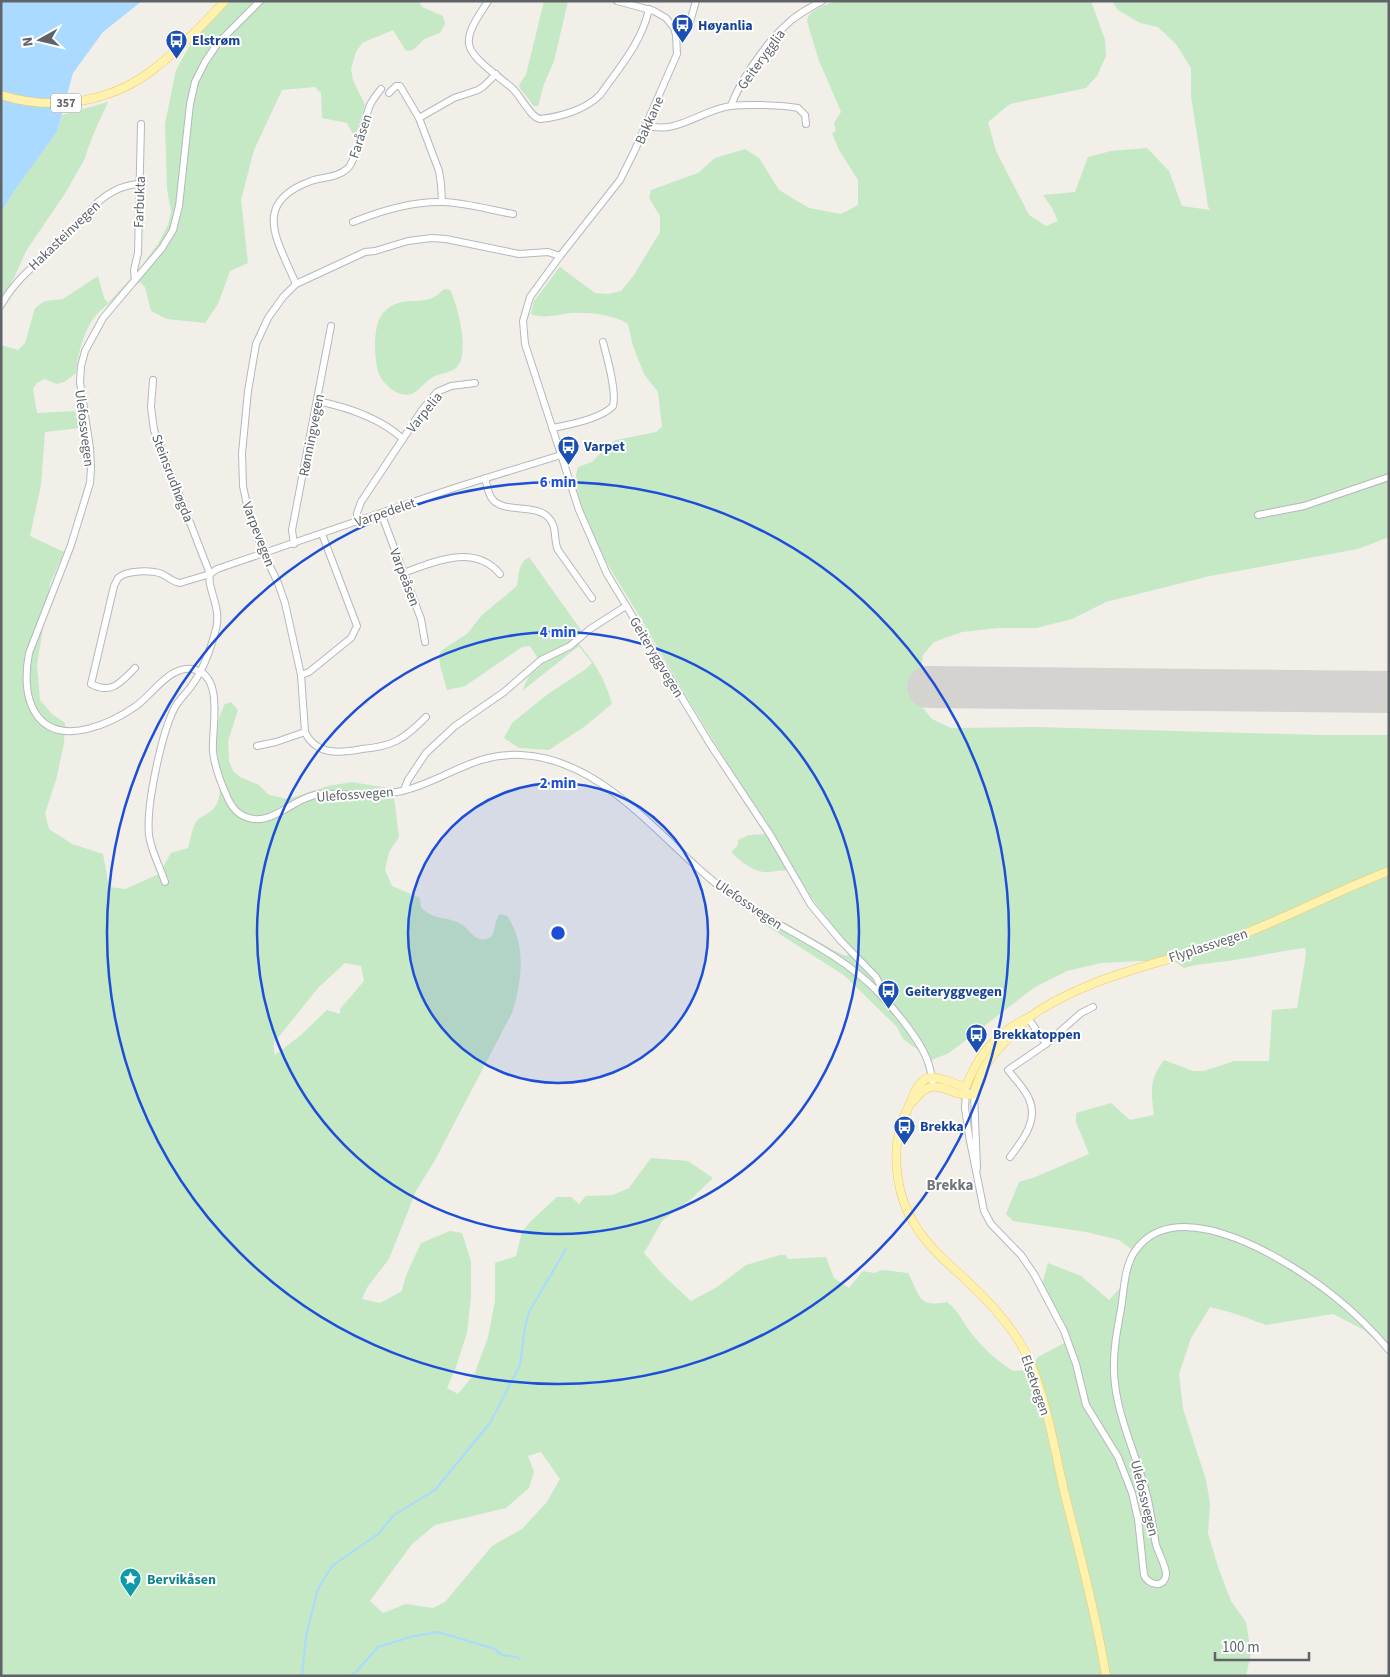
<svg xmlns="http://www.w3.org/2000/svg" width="1390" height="1677" viewBox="0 0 1390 1677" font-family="'Source Sans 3',sans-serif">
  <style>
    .green { fill: #c5e8c5; fill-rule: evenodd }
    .water { fill: #aadaff }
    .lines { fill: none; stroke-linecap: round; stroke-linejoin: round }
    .stream { stroke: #aadaff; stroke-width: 2 }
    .taxiway { stroke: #d4d3d0; stroke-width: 18 }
    .runway { stroke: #d4d3d0; stroke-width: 42 }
    .minor-casing { stroke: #b5b8bc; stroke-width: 8 }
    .major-casing { stroke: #f2c960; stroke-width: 9 }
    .minor { stroke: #fff; stroke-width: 6 }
    .major { stroke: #fff2af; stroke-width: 8 }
    .ring { fill: none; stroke: #1d4ed8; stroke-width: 2.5 }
    .labels { text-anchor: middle; stroke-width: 4; stroke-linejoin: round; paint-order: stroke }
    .shield { fill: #fff; stroke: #8f9295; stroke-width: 1 }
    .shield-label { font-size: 12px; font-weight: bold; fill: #5f6368 }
    .transit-label { font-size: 14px; font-weight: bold; fill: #164399; stroke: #fff; text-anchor: start }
    .street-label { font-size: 14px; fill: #5f6368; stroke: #fff }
    .culture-label { font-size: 14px; font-weight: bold; fill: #0d838f; stroke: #fff; text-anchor: start }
    .neighbourhood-label { font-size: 15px; font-weight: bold; fill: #70757a; stroke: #fff }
    .centre { fill: #1d4ed8; stroke: #fff; stroke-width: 2.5 }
    .ring-label { font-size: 15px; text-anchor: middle; font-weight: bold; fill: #1d4ed8; stroke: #fff; stroke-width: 4; stroke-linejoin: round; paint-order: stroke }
  </style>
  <rect width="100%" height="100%" fill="#f1efe8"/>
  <!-- green -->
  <g class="green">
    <path d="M231,1H419L422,7L443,16L445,24L440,33L424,39L413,50L406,51L393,30L362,43L356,52L351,69L353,80L365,105L355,138L347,123L322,118L321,93L315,87L282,90L254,150L241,200L248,263L230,271L218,304L205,323L167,319L151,311L145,287L140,282C127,292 110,301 99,312C84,327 78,353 76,373L64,382L57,384L44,379L37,383L33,389L37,413L75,411L80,428L45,432L41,485L30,536L64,552L50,584L37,665L40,700L52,714L65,723L64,743L56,780L45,813L49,829L72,844L103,854L109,887L125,889L159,874L171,853L188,848C190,841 192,829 196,822C203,813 216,814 219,797C224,764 207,737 225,704L231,702L238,710L228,741L229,761L233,771L240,777L259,785L269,795L288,799L328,786L352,782L393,789L399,837L389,852L385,870L392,886L420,898L421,907C433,921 448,916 461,924C468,928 472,937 480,939C484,940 487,939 491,937C496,930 494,920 500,914L507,916C527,945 522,981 512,1013L435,1160L416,1191L389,1259L368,1286L362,1299L380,1303L402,1291C405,1274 414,1259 421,1243L450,1231L462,1233L471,1261V1297L467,1333L456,1367L447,1388L458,1394L475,1373L488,1337L495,1301V1263L516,1256L522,1232L530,1222L557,1197H571L579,1204L586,1196L613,1195L629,1188L651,1158L688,1161L713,1178L691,1199L662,1221L644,1253L664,1276L691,1301L717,1287L746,1265L780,1255H785L789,1259L826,1257L834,1278L849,1288L863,1271L874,1273L882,1270L908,1273C920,1295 917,1308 947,1302C959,1311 963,1323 972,1334C984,1349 997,1361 1013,1371L1029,1370L1038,1357L1064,1343L1062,1326L1042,1284L1048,1263L1081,1276L1109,1300L1122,1286L1134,1251L1119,1240L1086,1232L1013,1221L1006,1214L1019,1182L1033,1178L1089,1154L1076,1122V1113L1111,1103L1130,1120L1154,1115C1151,1091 1149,1080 1164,1060L1193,1071H1204L1234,1061H1269L1272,1010L1297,1008L1306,954L1305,948C1281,951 1258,956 1234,960C1217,963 1200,963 1184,968L1174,961H1138L1101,963L1067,971L1035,987L949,1053L932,1060L903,1039L897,1027L845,976L764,924L760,909L833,950L846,956L856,951C837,932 821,913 807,890C803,884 799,876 792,872C784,869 777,871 769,872C756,874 741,862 732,853V851L738,845V840L749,835L766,834L770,831L769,826C723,759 682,690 641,619C628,596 612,574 600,550C590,531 570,488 578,467L592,462L608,445L616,440L656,432L662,427L658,392L644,374L633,346L628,324C613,314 588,312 570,313C557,315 543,319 531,314L534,301L560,267L595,293L608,294L621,291L634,275L660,232V216L649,198L651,190L698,173L715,158L745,149L759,158L779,190L809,208L841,214L858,205V180L839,150L832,133L836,131L834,123L841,112L827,79L819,61L807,21C810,8 825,6 836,1H1091L1105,40L1106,56L1097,76L1086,88L1010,104L988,122L996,151L1029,215L1046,226L1058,221L1052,208L1043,195L1075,192L1088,157L1111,151L1147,148L1169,171L1182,206L1210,210L1208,206L1191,96V68L1176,44L1158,27L1140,23L1118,10L1112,1H1389V537L1358,549L1210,576L1106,602L1072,619L1036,628H998L962,632L934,642L923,655L919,686L923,708L932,719L951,728L1036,727L1319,735H1389V1353L1364,1330L1333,1314L1266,1325L1233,1313L1210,1307L1191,1338L1179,1374L1183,1409L1206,1480L1210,1503L1208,1533L1218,1567L1231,1601L1246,1622L1251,1653L1246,1676H1V345L18,350L25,343L35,308L45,301L63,299L98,276L104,298L108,303L137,272L158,244L168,225L171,212L167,189L165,124L176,70L194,38ZM345,963L361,966L364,981L340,1009V1014L327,1010L301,1035L275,1055L273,1044L318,988ZM541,1452L560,1479L547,1502L522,1529L492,1546L445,1602L433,1608L406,1604L383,1613L370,1601L412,1544L435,1525L506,1508L529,1488L534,1472L528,1456Z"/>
    <polygon points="544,1 568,1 554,61 544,84 538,106 534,106 519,87 520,83 526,75"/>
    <polygon points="108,102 93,135 84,160 66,192 26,251 1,306 1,212 14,191 57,132 62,115"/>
    <path d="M445,289L450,290C458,304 470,355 457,367C450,374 437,373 430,379C420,386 415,398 401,394C393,392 382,382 379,374C374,359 372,323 384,312C400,296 413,304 430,299C437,297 439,292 445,289Z"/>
    <path d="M529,557L581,630L576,640C594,662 604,676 612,704L584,727L549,750L519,748L504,738L512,723L548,694L586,669L592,663L579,646L522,691L529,676L542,665L530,646L522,647L465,686L447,690L440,665L439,655L442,650L467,634L482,615L517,586C519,575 518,563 529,557Z"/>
  </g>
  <!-- water -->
  <polygon class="water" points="1,1 142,1 103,32 73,73 57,132 14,191 1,212"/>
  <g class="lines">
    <!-- stream -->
    <g class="stream">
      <polyline points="302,1676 306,1636 318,1589 332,1566 378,1534 394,1515 435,1490 490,1423 520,1365 525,1327 529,1312 566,1249"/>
      <path d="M349,1676L356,1672L378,1647L410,1637L438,1632L495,1649C504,1660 511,1653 520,1659"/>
    </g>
    <!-- taxiway -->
    <path class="taxiway" d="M962,688C954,689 951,697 944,699L937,696L934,689L935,684L941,680L979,681L992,688"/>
    <!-- runway -->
    <polyline class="runway" points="928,687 1389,692"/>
    <defs>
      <g id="minor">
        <path d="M260,1L218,43L205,62L195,82L190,104L179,206L173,230L162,248L103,318L85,351L81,366L80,382L90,448L91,468L90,483L71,545L29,653C25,675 24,700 39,718C63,746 112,723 136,706C153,694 169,666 192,669C226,674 211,730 213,752C215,767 220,781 226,794C230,804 235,813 246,817C271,827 291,800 315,795C329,792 344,795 359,795C373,795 388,794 402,791C445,781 473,752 521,755C612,759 671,857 741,902C786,931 839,952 877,991C893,1007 921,1041 928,1062C931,1070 932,1078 933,1086"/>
        <path d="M488,1C481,13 467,30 469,44C471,59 500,77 512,88C521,96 530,117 540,119C560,117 585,110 600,95C619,68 642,42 649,9"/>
        <polyline points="617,1 654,11 666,18 674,28 676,35 677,54 634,152 620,180 560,256 530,297 523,321 525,344 579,510 607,574 710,744 771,836 811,905 841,941 876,977 880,985 878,992"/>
        <polyline points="690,22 696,1"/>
        <polyline points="389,93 396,86 400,86 419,118 439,171 441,184 442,202"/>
        <path d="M731,106C739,82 767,42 786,25C796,15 809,8 822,1"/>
        <polyline points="419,118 454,98 478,90 484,86 496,74"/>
        <path d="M646,125C675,136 703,109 731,106C747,104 783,105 798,108L805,115L806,124"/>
        <path d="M353,222C380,211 415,201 444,202C467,203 491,210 513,214"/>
        <polyline points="135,280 134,270 138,253 141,124"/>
        <path d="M296,284C278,241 250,203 311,181C322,177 337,178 347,169C357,161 364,119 370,105C373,99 377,94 381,89"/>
        <path d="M1,305C18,276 34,267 57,245C72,232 84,216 98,202C111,191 124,184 141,184"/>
        <path d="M317,401C347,407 380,418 403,439"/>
        <path d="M552,428C569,425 601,419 613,406C617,392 607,357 603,342"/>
        <path d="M485,478C487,485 488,495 493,500C505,513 535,504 548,517C558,527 553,539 558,550L592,598"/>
        <polyline points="381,513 421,619 425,642"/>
        <polyline points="1258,515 1304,506 1389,477"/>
        <polyline points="357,522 357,513 361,502 422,410 437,392 451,386 475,383"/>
        <polyline points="294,544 292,530 331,326"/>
        <path d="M403,573C434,562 474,543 500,574"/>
        <path d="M135,668C121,682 112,695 91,684L114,586L118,578C127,570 151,570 162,574C168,577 173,582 180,583L210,574L154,430L151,407L153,380"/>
        <polyline points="301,675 309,672 351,638 357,626 322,534"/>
        <path d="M426,717C417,726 408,735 396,741C386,746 374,748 362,749C341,753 316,756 305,732L301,675L285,603L278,583L264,554L248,510L243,486L242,453L248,391L256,344L268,318L283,297L296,284L365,252L375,251L408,241L432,238L446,239L519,254L548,252L560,256"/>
        <polyline points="257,746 276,742 305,732"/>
        <polyline points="404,790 408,780 426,753 455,726 504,692 541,660 570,646 590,629 626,606"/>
        <path d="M165,882C160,867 151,851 149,835C146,806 161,736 174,709C178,700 187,693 192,685C204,669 211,648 216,629C222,607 206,587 210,574L217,569L454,488L561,455"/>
        <polyline points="1028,1018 1046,1044"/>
        <path d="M966,1091L965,1108L969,1136L984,1211L991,1224L1021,1255L1034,1274L1064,1331L1076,1364L1086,1405L1118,1457L1132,1493L1138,1519L1144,1575C1148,1586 1166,1589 1166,1573C1165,1564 1159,1554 1156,1545C1153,1529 1151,1512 1147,1496C1137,1455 1116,1416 1114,1373C1113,1351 1117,1330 1121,1309C1124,1291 1124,1267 1135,1251C1178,1189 1293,1263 1335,1297C1355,1313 1372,1330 1389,1350"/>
        <polyline points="972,1092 974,1094 977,1168"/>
        <path d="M1010,1157C1022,1141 1039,1120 1029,1099C1025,1089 1015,1079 1008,1070L1046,1044L1081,1013L1093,1007"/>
      </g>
      <g id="major">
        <path d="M1,95C56,112 115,102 159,65C183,46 204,23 225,1"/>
        <path d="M1028,1018C1088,975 1160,965 1228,940C1283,920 1334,892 1389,871"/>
        <path d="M909,1105C914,1101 918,1095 923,1091C939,1078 954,1099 974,1094C982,1058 1005,1044 1028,1018C998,1032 977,1056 966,1087C958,1085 936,1076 931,1077C917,1080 914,1095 909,1106C906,1113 902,1119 900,1127C892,1159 897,1197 915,1225C929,1248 950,1265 969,1283C994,1306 1019,1334 1032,1367C1048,1407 1055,1452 1065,1495C1080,1555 1096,1615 1106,1676"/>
      </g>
    </defs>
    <!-- minor casing -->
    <use href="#minor" class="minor-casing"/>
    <!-- major casing -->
    <use href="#major" class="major-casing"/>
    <!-- minor -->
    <use href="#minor" class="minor"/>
    <!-- major -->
    <use href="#major" class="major"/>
  </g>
  <!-- distance rings -->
  <circle cx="558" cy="933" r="150" fill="#1d4ed8" fill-opacity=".12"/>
  <g class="ring">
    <circle cx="558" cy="933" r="150"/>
    <circle cx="558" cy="933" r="301"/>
    <circle cx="558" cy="933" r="451"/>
  </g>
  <!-- icons -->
  <defs>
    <symbol id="bus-pin" viewBox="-11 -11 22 30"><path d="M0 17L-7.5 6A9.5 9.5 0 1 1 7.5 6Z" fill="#1a4fb4" stroke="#fff"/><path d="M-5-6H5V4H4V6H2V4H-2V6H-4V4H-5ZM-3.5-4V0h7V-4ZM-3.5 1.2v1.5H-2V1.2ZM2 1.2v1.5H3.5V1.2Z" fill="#fff"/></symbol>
    <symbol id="sight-pin" viewBox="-11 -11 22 30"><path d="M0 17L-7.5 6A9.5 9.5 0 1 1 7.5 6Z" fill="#0f9aa8" stroke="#fff"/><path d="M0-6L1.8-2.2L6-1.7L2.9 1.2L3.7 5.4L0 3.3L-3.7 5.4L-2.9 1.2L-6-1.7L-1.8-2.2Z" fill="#fff"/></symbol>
  </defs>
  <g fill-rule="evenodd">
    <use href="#bus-pin" x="670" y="12" width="25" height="34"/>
    <use href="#bus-pin" x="164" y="28" width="25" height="34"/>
    <use href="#bus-pin" x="556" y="434" width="25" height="34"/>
    <use href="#bus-pin" x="876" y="978" width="25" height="34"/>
    <use href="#bus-pin" x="964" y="1022" width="25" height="34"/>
    <use href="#bus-pin" x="892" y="1114" width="25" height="34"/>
    <use href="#sight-pin" x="118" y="1566" width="25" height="34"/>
  </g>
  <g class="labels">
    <!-- shield labels -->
    <rect class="shield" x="51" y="93.5" width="30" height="19" rx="4"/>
    <g class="shield-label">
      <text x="66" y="107">357</text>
    </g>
    <!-- transit labels -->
    <g class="transit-label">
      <text x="698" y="30">Høyanlia</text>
      <text x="192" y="45">Elstrøm</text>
      <text x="584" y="451">Varpet</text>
      <text x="905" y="996">Geiteryggvegen</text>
      <text x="993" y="1039">Brekkatoppen</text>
      <text x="920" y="1131">Brekka</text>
    </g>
    <!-- street labels -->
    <g class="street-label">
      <text transform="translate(761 59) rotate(-54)" y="5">Geiterygglia</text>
      <text transform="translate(649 120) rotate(-66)" y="5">Bakkane</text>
      <text transform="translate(360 136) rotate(-72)" y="5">Faråsen</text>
      <text transform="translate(139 202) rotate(-88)" y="5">Farbukta</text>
      <text transform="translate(64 235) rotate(-44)" y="5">Hakasteinvegen</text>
      <text transform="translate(424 412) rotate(-51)" y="5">Varpelia</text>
      <text transform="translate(85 428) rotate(83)" y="5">Ulefossvegen</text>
      <text transform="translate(311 435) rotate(-79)" y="5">Rønningvegen</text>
      <text transform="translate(173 478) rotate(69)" y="5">Steinsrudhøgda</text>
      <text transform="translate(385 512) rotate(-19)" y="5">Varpedelet</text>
      <text transform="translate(259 534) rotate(69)" y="5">Varpevegen</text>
      <text transform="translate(405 577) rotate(69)" y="5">Varpeåsen</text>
      <text transform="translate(657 657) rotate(59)" y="5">Geiteryggvegen</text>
      <text transform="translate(355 794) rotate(-4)" y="5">Ulefossvegen</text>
      <text transform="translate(749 904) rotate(34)" y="5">Ulefossvegen</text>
      <text transform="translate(1208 945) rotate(-18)" y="5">Flyplassvegen</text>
      <text transform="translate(1036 1385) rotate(71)" y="5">Elsetvegen</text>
      <text transform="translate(1145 1498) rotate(76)" y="5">Ulefossvegen</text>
    </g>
    <!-- culture labels -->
    <g class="culture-label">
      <text x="147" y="1584">Bervikåsen</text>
    </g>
    <!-- neighbourhood labels -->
    <g class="neighbourhood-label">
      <text x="950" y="1190">Brekka</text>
    </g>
  </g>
  <circle cx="558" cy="933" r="8" class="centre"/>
  <g class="ring-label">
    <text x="558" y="487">6 min</text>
    <text x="558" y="637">4 min</text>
    <text x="558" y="788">2 min</text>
  </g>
  <!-- border -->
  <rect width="1390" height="1677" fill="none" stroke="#5f6368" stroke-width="5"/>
  <!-- north arrow -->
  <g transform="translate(40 40) rotate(262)" stroke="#ffffff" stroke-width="4" paint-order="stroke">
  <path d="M0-4L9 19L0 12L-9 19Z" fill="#5f6368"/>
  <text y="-8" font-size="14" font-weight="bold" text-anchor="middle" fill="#5f6368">N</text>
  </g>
  <!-- scale -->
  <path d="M1215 1652v8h94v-8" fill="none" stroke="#5f6368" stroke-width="2.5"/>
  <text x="1222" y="1652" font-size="15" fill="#5f6368" stroke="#ffffff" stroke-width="4" paint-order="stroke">100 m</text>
</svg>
